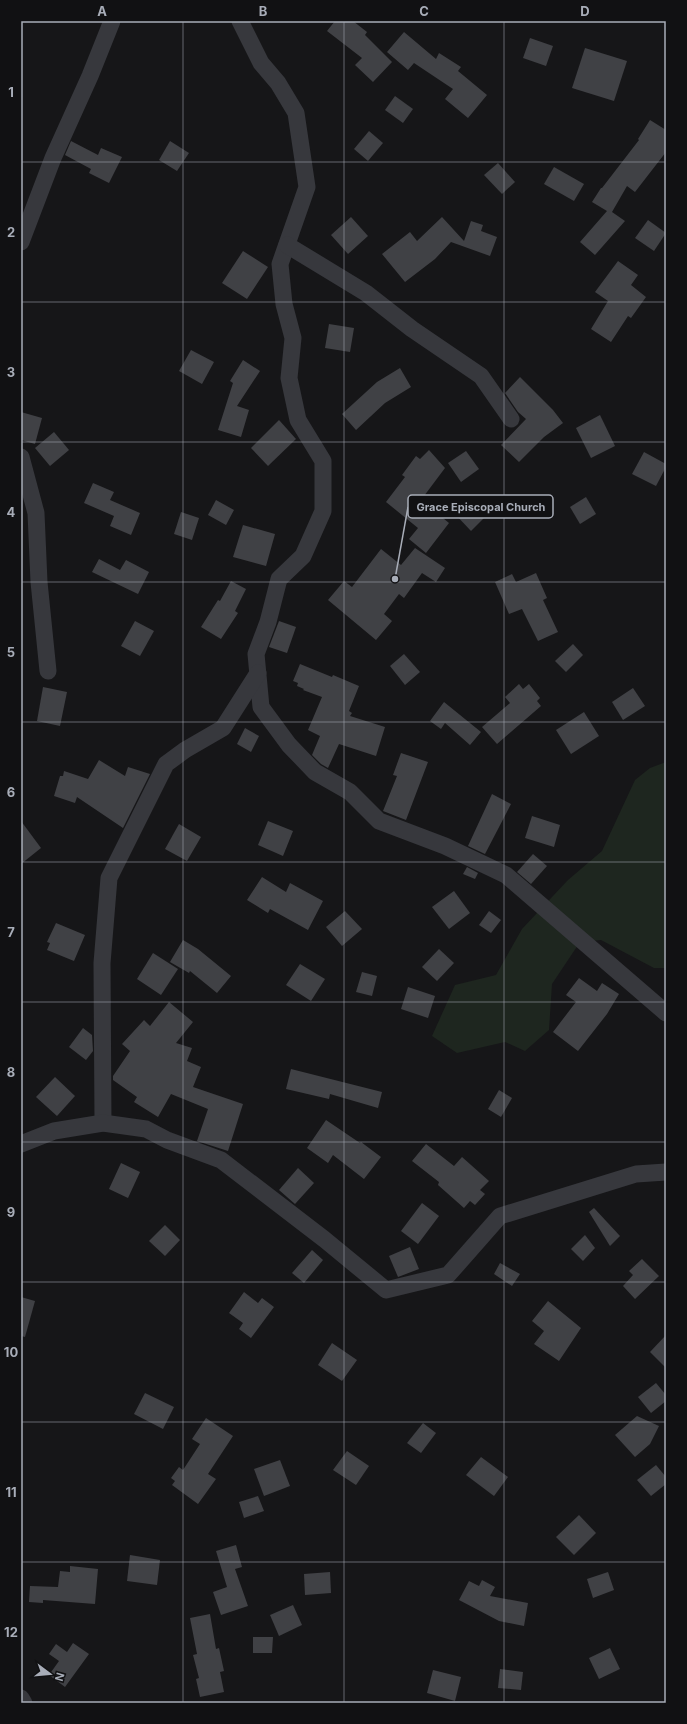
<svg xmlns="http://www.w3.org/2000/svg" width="687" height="1724" viewBox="0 0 687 1724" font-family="Inter,sans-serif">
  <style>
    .green { fill: #1e261f }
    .building { fill: #404145 }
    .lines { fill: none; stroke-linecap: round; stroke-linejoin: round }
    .street { stroke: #37383d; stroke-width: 17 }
    .grid { fill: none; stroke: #a8adb8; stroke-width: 1; stroke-opacity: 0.55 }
    .leader { fill: none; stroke: #a8adb8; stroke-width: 1.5 }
    .callout-dot { fill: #a8adb8; stroke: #111113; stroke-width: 1.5 }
    .callout { fill: #111113; stroke: #a8adb8; stroke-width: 1.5 }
    .callout-label { font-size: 11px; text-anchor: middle; font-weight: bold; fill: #a8adb8 }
    .neatline { fill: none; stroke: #a8adb8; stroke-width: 1.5 }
    .grid-label { font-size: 13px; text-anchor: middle; font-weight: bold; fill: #a8adb8 }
  </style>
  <rect width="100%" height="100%" fill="#161618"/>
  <!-- green -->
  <polygon class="green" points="666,762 666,860 664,865 666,869 666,968 654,968 601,940 580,942 552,984 549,1030 525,1051 505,1042 457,1053 432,1036 455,985 496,975 522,929 568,880 602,851 635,780 650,768"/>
  <!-- building -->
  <g class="building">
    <polygon points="335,21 353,21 367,32 365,35 392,62 373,82 355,65 362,58 327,31"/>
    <polygon points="404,32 436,59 439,53 461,67 458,71 487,95 468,118 445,99 453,89 414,63 408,70 387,52"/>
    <polygon points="530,38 553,46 546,66 523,58"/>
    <polygon points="585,48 627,61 614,101 572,88"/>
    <polygon points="395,96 413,109 403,123 385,110"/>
    <polygon points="650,120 666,130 666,152 635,192 627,186 612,212 625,221 595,255 580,242 607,211 592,202 601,188 602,188 639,140 638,139"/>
    <polygon points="369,131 383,143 368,161 354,149"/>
    <polygon points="71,141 98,155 101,148 122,157 109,183 89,173 91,169 65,155"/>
    <polygon points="170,141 189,153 177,171 159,160"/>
    <polygon points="498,163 515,182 502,194 484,175"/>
    <polygon points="554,167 584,184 574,201 544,184"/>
    <polygon points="351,217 368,236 348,254 331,235"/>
    <polygon points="442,217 464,241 471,221 483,225 481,231 497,237 490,256 451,242 435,259 405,282 382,254 410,232 417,241"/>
    <polygon points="648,220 666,233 654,251 635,238"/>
    <polygon points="243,251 268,267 247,299 222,283"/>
    <polygon points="618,261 638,275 631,285 646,297 631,318 628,316 611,342 591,329 608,301 595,292"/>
    <polygon points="329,324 354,328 350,352 325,348"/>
    <polygon points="191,350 214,362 202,384 179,371"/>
    <polygon points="243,360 260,371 237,406 249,410 241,437 218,430 233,383 230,381"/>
    <polygon points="400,368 411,387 385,403 356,430 342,414 377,382"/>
    <polygon points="520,377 553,410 563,423 544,437 519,462 501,445 526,419 518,412 505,393"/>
    <polygon points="21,412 42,418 35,444 21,440"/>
    <polygon points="600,415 615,446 591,458 576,428"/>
    <polygon points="279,420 296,439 268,466 251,448"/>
    <polygon points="54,432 69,450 50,466 35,448"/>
    <polygon points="429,450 445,468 421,500 449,523 426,553 409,539 418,528 386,502 405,477 402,475 416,456 420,459"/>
    <polygon points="466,451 479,469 461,482 448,463"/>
    <polygon points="644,452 666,464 666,467 656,486 632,474"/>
    <polygon points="93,483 114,492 110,500 140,513 131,535 110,526 114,516 84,503"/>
    <polygon points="474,495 490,512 471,531 455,514"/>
    <polygon points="586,497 596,514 580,524 570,507"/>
    <polygon points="216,500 234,510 226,525 208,515"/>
    <polygon points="181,512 199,518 192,540 174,534"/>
    <polygon points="243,525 275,534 266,566 233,557"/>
    <polygon points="415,548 445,568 436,582 422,573 404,598 399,594 384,614 392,621 376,640 328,600 344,581 352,587 381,549 401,565"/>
    <polygon points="99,559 120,570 126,560 149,572 138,594 92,572"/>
    <polygon points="536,573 547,598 543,600 558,632 538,641 522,609 509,614 495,582 512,574 516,582"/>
    <polygon points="231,581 246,589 235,611 238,613 221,639 201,627 218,600 220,601"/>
    <polygon points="135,621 154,631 140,656 121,646"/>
    <polygon points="279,621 296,627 287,653 269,647"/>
    <polygon points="573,644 583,655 566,672 555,661"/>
    <polygon points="404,654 420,672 405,685 390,666"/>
    <polygon points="300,664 332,677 333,675 359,686 349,711 352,713 350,716 385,727 376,756 339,744 328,768 321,764 312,755 320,736 308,730 322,697 303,690 304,689 297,686 298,683 293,681"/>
    <polygon points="519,684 523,689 529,684 540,698 537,701 541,706 497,744 482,727 510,703 505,697"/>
    <polygon points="43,687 67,692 60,726 37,721"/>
    <polygon points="633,688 645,706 623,720 612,702"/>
    <polygon points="444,702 481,732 470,745 445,723 441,729 430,721"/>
    <polygon points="584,712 599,736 571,754 556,730"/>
    <polygon points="245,728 259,736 251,752 237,744"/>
    <polygon points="401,753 428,762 406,820 383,811 397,776 393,775"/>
    <polygon points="99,760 125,776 128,767 150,774 123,828 77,797 75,803 54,796 60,776 63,776 64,771 88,779"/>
    <polygon points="492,794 511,804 485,854 468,846"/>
    <polygon points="532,816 560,825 554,847 525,838"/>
    <polygon points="21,821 41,848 21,864"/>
    <polygon points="268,821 293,831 283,856 258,845"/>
    <polygon points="179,824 201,837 187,861 165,849"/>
    <polygon points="533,854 547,866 531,884 517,872"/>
    <polygon points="467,867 478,873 475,879 463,874"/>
    <polygon points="262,877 286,892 290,883 323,901 308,930 270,909 268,913 247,900"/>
    <polygon points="454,891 470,913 449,929 432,907"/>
    <polygon points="345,911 362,929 342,946 326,927"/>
    <polygon points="489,911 501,920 491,933 479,925"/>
    <polygon points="56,923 85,935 74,961 47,950 50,943 47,942"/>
    <polygon points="183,940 198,949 231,976 217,993 190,971 189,973 170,962"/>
    <polygon points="439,949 454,963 437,981 422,967"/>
    <polygon points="153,953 178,969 161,995 137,979"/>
    <polygon points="300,964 325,979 311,1001 286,985"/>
    <polygon points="362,972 377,976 372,996 356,992"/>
    <polygon points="579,978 597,991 602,983 619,994 607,1014 578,1051 553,1032 576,1002 566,995"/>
    <polygon points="408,987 435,996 428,1018 401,1009"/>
    <polygon points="169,1002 193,1022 176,1043 192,1048 187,1061 201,1067 193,1087 243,1104 228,1151 197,1141 208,1109 171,1094 158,1117 134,1102 137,1097 113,1080 113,1076 130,1051 122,1044 144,1020 150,1026"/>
    <polygon points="83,1028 92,1035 93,1051 86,1060 69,1047"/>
    <polygon points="291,1069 382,1092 378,1108 330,1094 329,1099 286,1089"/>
    <polygon points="55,1077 75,1096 57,1116 36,1097"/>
    <polygon points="499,1090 512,1098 501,1117 488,1109"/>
    <polygon points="326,1120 360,1143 361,1142 381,1157 364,1179 333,1155 328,1163 307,1148"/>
    <polygon points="426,1144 454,1166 462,1157 489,1181 480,1190 485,1194 475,1205 470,1201 464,1208 438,1185 439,1182 412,1161"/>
    <polygon points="121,1163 140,1172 128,1198 109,1189"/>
    <polygon points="298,1168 314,1183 295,1204 279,1190"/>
    <polygon points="422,1203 439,1216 418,1244 401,1231"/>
    <polygon points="594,1208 620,1236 610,1246 589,1212"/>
    <polygon points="165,1225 180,1240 165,1256 149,1241"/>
    <polygon points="585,1235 595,1248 583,1261 571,1249"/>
    <polygon points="410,1247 419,1269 398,1277 389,1256"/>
    <polygon points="312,1250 323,1260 304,1283 292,1273"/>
    <polygon points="642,1259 659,1276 635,1299 623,1286 633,1275 629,1271"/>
    <polygon points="500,1263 520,1274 512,1286 494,1274"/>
    <polygon points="244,1292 258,1303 262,1298 274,1307 251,1338 239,1329 243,1323 229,1313"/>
    <polygon points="21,1297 35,1301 25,1337 21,1336"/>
    <polygon points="548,1301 581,1328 559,1361 534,1344 544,1331 532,1321"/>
    <polygon points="666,1335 666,1368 650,1352"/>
    <polygon points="332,1343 357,1360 342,1381 318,1365"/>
    <polygon points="656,1383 666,1395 666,1401 651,1413 638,1397"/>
    <polygon points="145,1393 174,1407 163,1429 134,1414"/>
    <polygon points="637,1416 659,1426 650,1444 635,1457 615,1435"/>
    <polygon points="206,1418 233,1436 208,1474 216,1479 198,1504 172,1485 175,1481 171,1478 179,1467 183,1470 200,1444 192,1439"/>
    <polygon points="423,1423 436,1433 421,1453 407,1443"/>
    <polygon points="347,1451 369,1466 356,1485 333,1470"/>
    <polygon points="481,1457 508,1477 494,1496 466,1475"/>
    <polygon points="280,1460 290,1486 264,1496 254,1469"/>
    <polygon points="656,1465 666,1477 666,1484 651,1496 637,1480"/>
    <polygon points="258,1496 264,1511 244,1518 239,1502"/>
    <polygon points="579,1515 596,1533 574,1555 556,1537"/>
    <polygon points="236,1545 242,1567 235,1569 248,1606 221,1615 213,1592 227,1587 216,1551"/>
    <polygon points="130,1555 160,1560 157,1585 127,1581"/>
    <polygon points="70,1566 98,1569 95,1604 43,1600 43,1603 29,1602 30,1586 58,1587 60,1571 70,1572"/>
    <polygon points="330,1572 331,1593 305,1595 304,1574"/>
    <polygon points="608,1572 614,1590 593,1598 587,1579"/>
    <polygon points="482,1580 495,1587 490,1596 528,1603 524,1626 499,1621 459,1600 469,1581 479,1586"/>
    <polygon points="293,1605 302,1625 279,1636 270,1615"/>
    <polygon points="210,1614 216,1649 219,1648 224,1671 220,1672 224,1692 200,1697 196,1679 199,1678 193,1655 197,1654 190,1618"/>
    <polygon points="253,1637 273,1637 272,1653 253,1653"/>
    <polygon points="73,1643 89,1654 65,1687 49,1675 59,1661 49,1654 56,1644 67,1652"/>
    <polygon points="610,1648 620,1669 599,1679 589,1658"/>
    <polygon points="500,1669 523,1672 521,1690 498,1688"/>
    <polygon points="433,1670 461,1677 455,1701 427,1693"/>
  </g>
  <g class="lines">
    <!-- street -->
    <g class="street">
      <polyline points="240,21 261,63 278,83 296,113 307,187 280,264 284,304 293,338 289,378 298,420 323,461 323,511 303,556 279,579 268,622 256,654 261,707 289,745 315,772 350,792 379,821 445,846 506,875 666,1013"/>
      <polyline points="21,242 53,158 90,76 112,21"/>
      <polyline points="287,245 366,293 412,329 481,376 511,419"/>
      <polyline points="21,457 36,513 39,582 48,671"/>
      <polyline points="103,1123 102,963 109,878 166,764 185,750 223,728 258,673"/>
      <polyline points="21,1144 54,1131 103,1123 146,1129 167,1140 221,1160 324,1239 386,1290 448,1275 500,1216 636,1174 666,1172"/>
      <polyline points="21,1698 24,1703"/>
    </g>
  </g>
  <!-- grid -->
  <path class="grid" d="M183,21V1703M344,21V1703M504,21V1703M21,162H666M21,302H666M21,442H666M21,582H666M21,722H666M21,862H666M21,1002H666M21,1142H666M21,1282H666M21,1422H666M21,1562H666"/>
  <!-- callouts -->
  <path class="leader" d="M395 579L408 507"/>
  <circle class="callout-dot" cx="395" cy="579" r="4"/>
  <rect class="callout" x="408" y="495" width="145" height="23" rx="4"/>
  <g class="callout-label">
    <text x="481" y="511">Grace Episcopal Church</text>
  </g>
  <!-- border -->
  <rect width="687" height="1724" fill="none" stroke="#111113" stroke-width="44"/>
  <!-- north arrow -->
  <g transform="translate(50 1674) rotate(106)" stroke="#111113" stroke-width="3" paint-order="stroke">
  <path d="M0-3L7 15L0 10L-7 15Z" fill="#a8adb8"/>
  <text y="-6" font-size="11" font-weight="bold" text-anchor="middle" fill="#a8adb8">N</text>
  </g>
  <rect x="22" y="22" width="643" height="1680" class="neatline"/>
  <g class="grid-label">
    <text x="102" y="16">A</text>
    <text x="263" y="16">B</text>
    <text x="424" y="16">C</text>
    <text x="585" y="16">D</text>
    <text x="11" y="97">1</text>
    <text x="11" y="237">2</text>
    <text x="11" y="377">3</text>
    <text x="11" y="517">4</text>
    <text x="11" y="657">5</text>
    <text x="11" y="797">6</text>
    <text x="11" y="937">7</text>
    <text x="11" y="1077">8</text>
    <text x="11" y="1217">9</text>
    <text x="11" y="1357">10</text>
    <text x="11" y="1497">11</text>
    <text x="11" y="1637">12</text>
  </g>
</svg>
